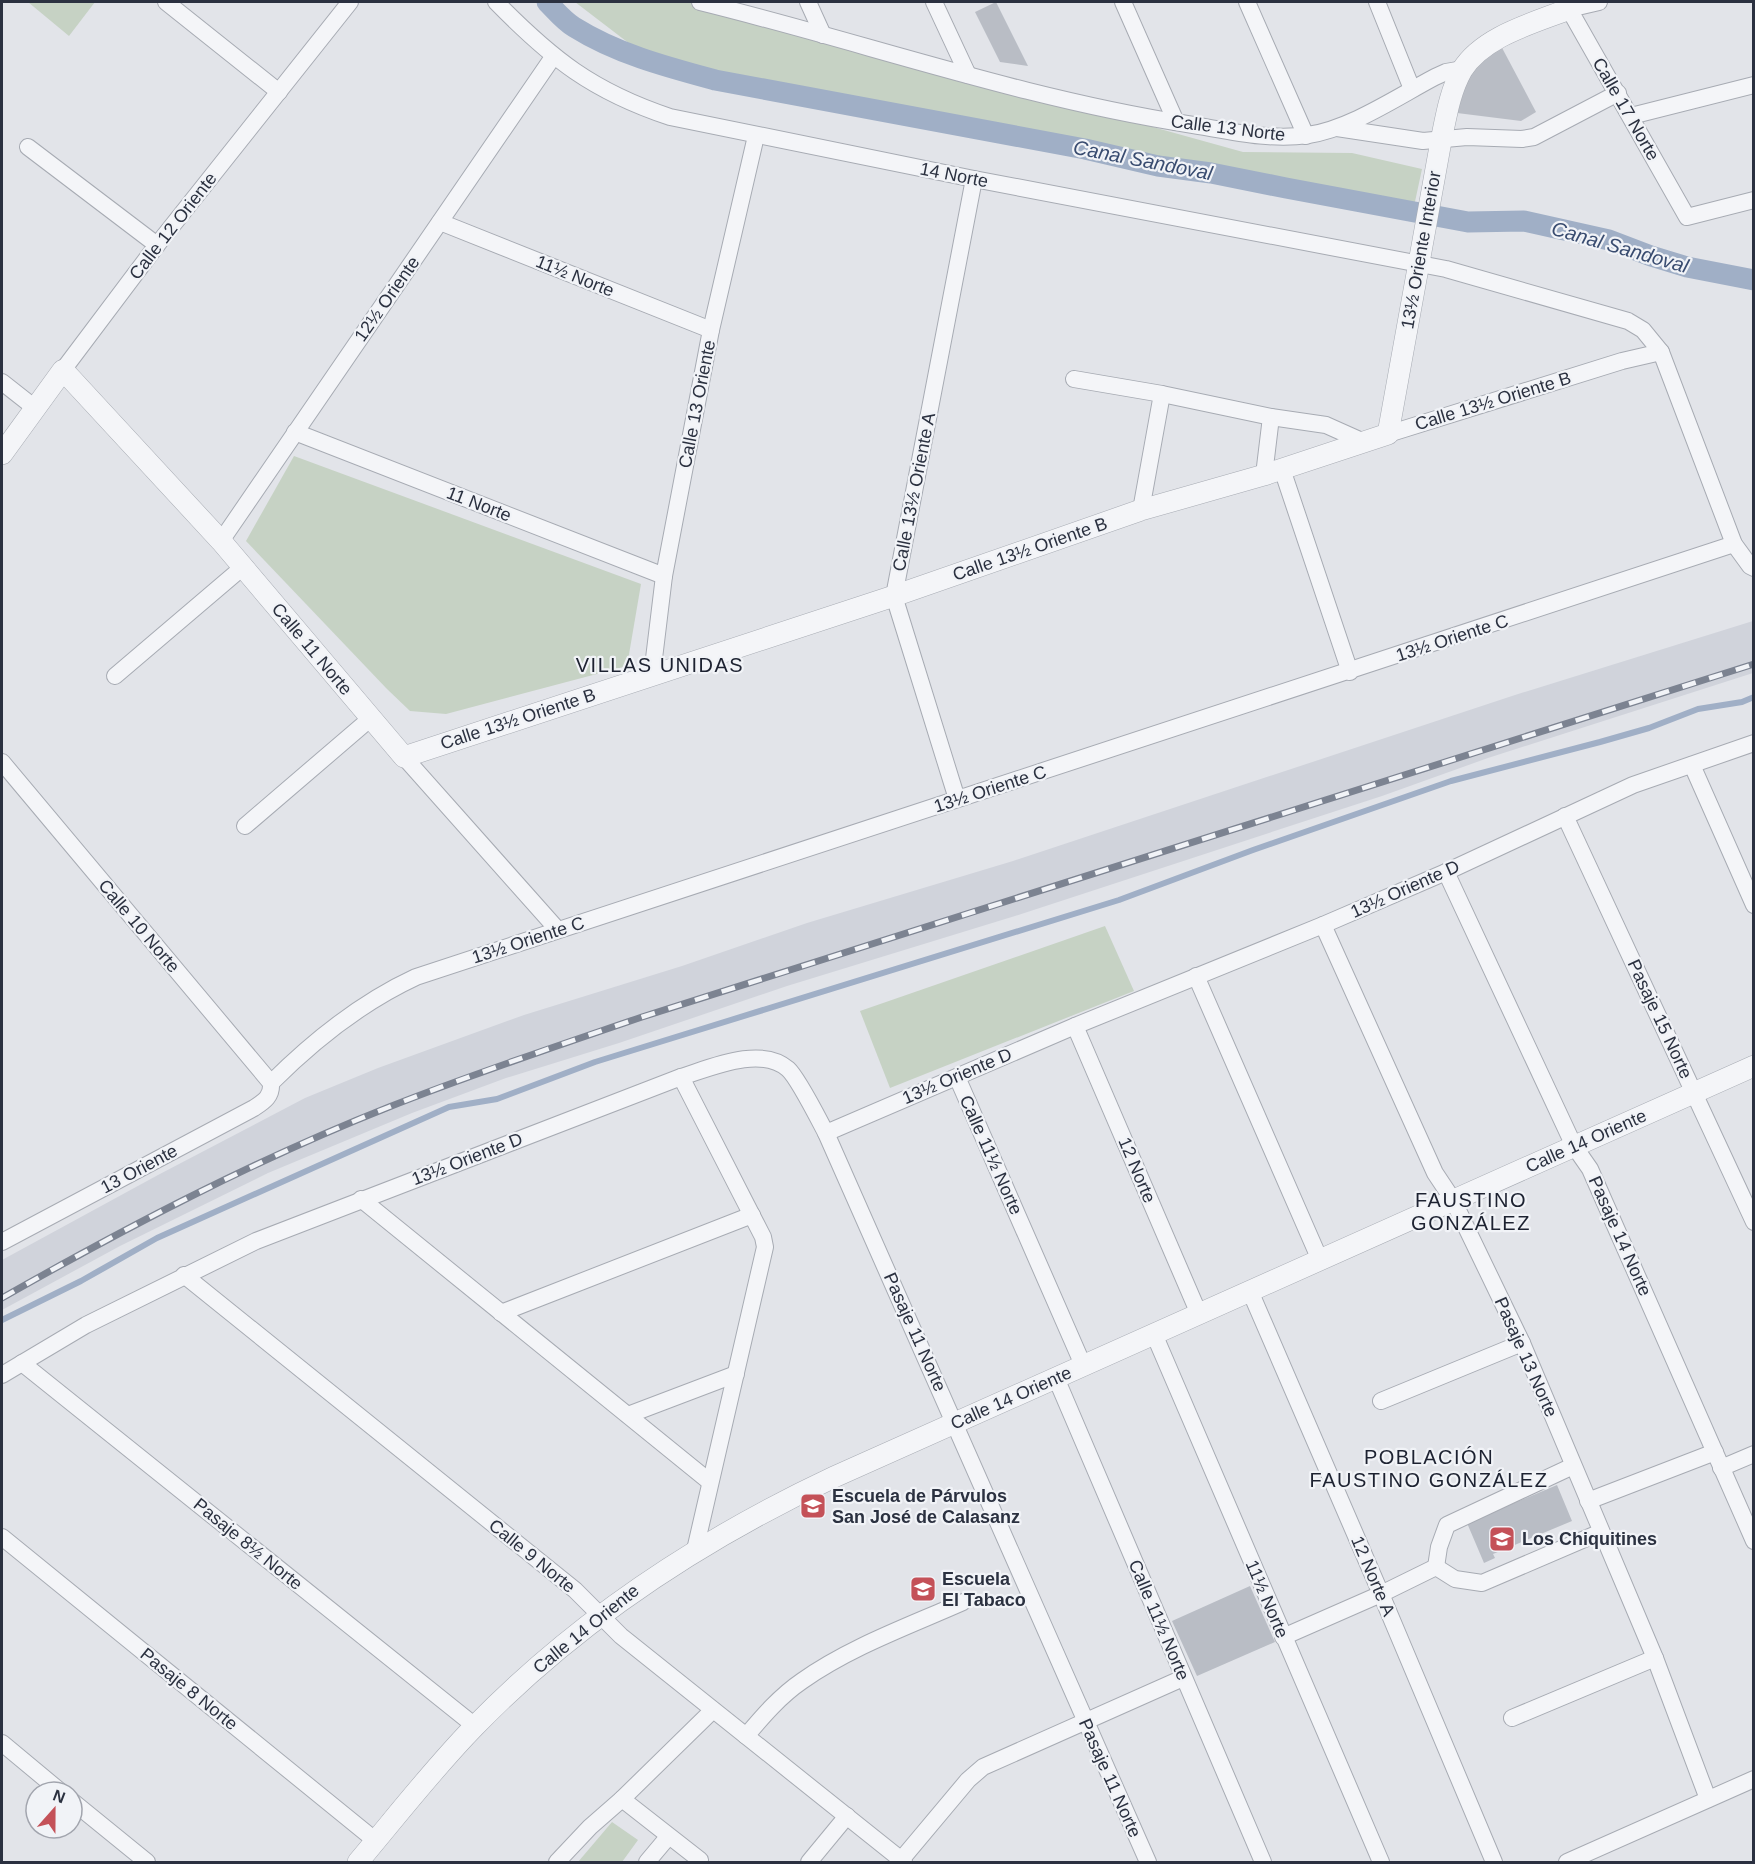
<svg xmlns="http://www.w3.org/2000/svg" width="1755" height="1864" viewBox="0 0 1755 1864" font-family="Helvetica,sans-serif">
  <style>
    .built { fill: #d0d3db }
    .green { fill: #c6d2c4 }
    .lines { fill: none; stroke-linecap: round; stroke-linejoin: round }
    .stream { stroke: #a0afc6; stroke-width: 6 }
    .canal { stroke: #a0afc6; stroke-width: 21 }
    .building { fill: #b9bdc5 }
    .minor-casing { stroke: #a7abb3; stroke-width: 18 }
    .tertiary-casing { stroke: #a7abb3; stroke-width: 22 }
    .minor { stroke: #f4f5f8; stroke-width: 16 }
    .tertiary { stroke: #f4f5f8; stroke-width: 21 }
    .rail-casing { stroke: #7c8391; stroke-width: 7 }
    .rail { stroke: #f1f3f7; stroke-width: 4.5; stroke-dasharray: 14; stroke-linecap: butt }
    .labels { text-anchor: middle; stroke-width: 4.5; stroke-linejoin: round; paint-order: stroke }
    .street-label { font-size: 18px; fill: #2b3140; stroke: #f1f3f7 }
    .poi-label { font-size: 18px; font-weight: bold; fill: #2b3140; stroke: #f1f3f7; text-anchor: start }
    .water-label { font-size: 20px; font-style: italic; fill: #394c70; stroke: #f1f3f7 }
    .neighbourhood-label { font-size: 20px; letter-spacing: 1.5px; fill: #1d2231; stroke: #f1f3f7 }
  </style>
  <rect width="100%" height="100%" fill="#e2e4e9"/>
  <!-- built -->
  <polygon class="built" points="1753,621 1753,673 1488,758 1382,796 1015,916 787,986 619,1043 506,1078 412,1113 268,1173 120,1246 2,1310 2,1260 158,1175 305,1098 378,1068 524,1015 682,966 807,923 1013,861 1515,695"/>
  <!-- green -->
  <g class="green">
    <polygon points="28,2 95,2 69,36"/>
    <polygon points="575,2 697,2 709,4 1243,152 1352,153 1422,169 1413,211 656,64"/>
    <polygon points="294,456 641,584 627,666 446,714 410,711 387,689 246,541"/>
    <polygon points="1105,926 1134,991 890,1088 860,1011"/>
    <polygon points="612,1822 638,1840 622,1862 578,1862"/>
  </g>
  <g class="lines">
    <!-- stream -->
    <polyline class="stream" points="2,1320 81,1281 157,1238 449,1107 497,1099 595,1062 1119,900 1253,850 1451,781 1600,742 1649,728 1698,709 1742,702 1754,697"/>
    <!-- canal -->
    <path class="canal" d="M547,2C555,10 564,21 574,27C617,54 667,67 715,80L1085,149L1158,166L1211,173L1286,188L1468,222L1524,221L1609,240L1651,256L1687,267L1754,280"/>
  </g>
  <!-- building -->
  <g class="building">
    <polygon points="996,2 1028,66 1000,62 975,12"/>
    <polygon points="1500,44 1536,112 1521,121 1457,113 1470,71"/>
    <polygon points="1557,1485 1572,1521 1493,1554 1495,1558 1484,1563 1467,1523"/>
    <polygon points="1250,1586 1275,1642 1197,1676 1172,1621"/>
  </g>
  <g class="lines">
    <defs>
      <g id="minor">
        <polyline points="166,2 279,92"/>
        <path d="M496,2C552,59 592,91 670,117L974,179L1446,269L1628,321L1643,330L1661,352L1734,544L1750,566L1754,568"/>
        <path d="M700,2C863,42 1021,98 1187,124C1226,130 1268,141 1308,135C1350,129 1397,97 1435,77L1446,72L1463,69"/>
        <polyline points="808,2 823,35"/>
        <polyline points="934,2 968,75"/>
        <polyline points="1123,2 1176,122"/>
        <polyline points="1247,2 1306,136"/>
        <polyline points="1377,2 1412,89"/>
        <polyline points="1599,2 1569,9 1687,217 1754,200"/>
        <polyline points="1631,116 1754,85"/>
        <polyline points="1337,128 1423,141 1467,137 1522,139 1534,137 1618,93"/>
        <polyline points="28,147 157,245"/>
        <polyline points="440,222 711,330"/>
        <polyline points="63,370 157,245 350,2"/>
        <polyline points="1074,379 1162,394 1271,417 1326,425 1364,442"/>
        <polyline points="2,382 35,408"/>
        <polyline points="295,432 664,576"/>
        <polyline points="1388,434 1622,361 1661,352"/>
        <polyline points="1282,469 1350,672"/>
        <polyline points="1264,475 1271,417"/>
        <polyline points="1141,510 1162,394"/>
        <polyline points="221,541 553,57"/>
        <polyline points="652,675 664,576 711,330 756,136"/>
        <polyline points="115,676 243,567"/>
        <polyline points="404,757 557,929"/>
        <path d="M2,762L271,1083C272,1096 265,1101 254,1108L2,1242"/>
        <polyline points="1692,765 1754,905"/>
        <polyline points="957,799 894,596 974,179"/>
        <polyline points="1565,816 1754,1222"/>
        <polyline points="245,826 371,718"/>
        <polyline points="1446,872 1574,1146 1590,1169 1754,1541"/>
        <polyline points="1323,925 1435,1173 1453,1200 1522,1343 1655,1658 1708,1799"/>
        <polyline points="1196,976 1320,1260"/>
        <polyline points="1075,1026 1199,1314"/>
        <polyline points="681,1077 763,1237 765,1247 695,1550"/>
        <polyline points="957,1077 1083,1365"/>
        <path d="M271,1083C313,1041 362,1002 416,977L1734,544"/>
        <polyline points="826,1133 1148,1862"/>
        <polyline points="361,1199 710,1482"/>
        <polyline points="184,1275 575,1590 621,1636 904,1862"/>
        <polyline points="1250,1291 1381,1594 1494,1862"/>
        <polyline points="501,1313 752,1215"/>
        <polyline points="1154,1334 1381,1862"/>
        <polyline points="22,1363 475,1726"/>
        <path d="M2,1375L86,1325L256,1241L681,1077C710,1068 761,1045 788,1069C798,1078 818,1118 826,1133L1075,1026L1323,925L1446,872L1633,785L1754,743"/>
        <polyline points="1056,1378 1263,1862"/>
        <polyline points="1381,1401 1522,1343"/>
        <polyline points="628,1415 736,1374"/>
        <polyline points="1721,1468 1754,1454"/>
        <polyline points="1588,1501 1715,1452"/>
        <polyline points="2,1537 376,1841"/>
        <polyline points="1436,1567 1439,1547 1447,1525 1573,1466"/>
        <polyline points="1436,1567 1455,1579 1482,1583 1601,1532"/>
        <polyline points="1283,1637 1381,1594 1436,1567"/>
        <polyline points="1512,1718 1655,1658"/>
        <path d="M746,1736C763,1716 780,1696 802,1681C850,1647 909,1626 963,1602"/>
        <polyline points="2,1743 61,1792"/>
        <polyline points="622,1799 700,1860"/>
        <polyline points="72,1801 147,1862"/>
        <polyline points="901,1860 968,1780 983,1767 1183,1678"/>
        <polyline points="557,1862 590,1827 622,1799 713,1710"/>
        <polyline points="647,1862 668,1837"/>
        <polyline points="809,1862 847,1816"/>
        <polyline points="1567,1862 1754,1779"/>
      </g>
      <g id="tertiary">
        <path d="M2,454L63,370L221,541L404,757L894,596L1141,510L1264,475L1388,434L1441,141C1446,117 1450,91 1462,70C1483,36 1534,23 1569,9L1565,2"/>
        <path d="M358,1862C396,1817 432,1770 474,1727C577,1621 700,1540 834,1477L1754,1066"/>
      </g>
    </defs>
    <!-- minor casing -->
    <use href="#minor" class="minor-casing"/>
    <!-- tertiary casing -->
    <use href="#tertiary" class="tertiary-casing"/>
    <!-- minor -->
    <use href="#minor" class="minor"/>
    <!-- tertiary -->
    <use href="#tertiary" class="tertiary"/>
    <defs>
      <path id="rail" d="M2,1298C127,1227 255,1160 389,1107C472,1074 557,1046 642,1017L1754,664"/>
    </defs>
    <!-- rail casing -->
    <use href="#rail" class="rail-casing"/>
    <!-- rail -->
    <use href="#rail" class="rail"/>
  </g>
  <!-- icons -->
  <defs>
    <symbol id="school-square" viewBox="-11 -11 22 22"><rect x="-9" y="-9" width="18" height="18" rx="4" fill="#c45158" stroke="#f1f3f7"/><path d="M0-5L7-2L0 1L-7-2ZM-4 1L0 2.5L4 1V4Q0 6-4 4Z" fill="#fff"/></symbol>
  </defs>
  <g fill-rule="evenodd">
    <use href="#school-square" x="798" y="1491" width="30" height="30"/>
    <use href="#school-square" x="1487" y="1524" width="30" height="30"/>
    <use href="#school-square" x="908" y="1574" width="30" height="30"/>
  </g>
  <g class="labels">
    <!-- street labels -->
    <g class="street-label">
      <text transform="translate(1626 109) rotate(60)" y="6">Calle 17 Norte</text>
      <text transform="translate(1228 128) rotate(7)" y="6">Calle 13 Norte</text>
      <text transform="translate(954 175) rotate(11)" y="6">14 Norte</text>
      <text transform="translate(173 226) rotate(-52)" y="6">Calle 12 Oriente</text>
      <text transform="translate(1421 250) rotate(-80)" y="6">13½ Oriente Interior</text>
      <text transform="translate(575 276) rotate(22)" y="6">11½ Norte</text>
      <text transform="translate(387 299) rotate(-55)" y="6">12½ Oriente</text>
      <text transform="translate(1493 401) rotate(-17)" y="6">Calle 13½ Oriente B</text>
      <text transform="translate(697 404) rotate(-79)" y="6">Calle 13 Oriente</text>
      <text transform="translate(914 492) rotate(-79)" y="6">Calle 13½ Oriente A</text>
      <text transform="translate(479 504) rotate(21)" y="6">11 Norte</text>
      <text transform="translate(1030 549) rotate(-19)" y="6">Calle 13½ Oriente B</text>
      <text transform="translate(1452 638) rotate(-18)" y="6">13½ Oriente C</text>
      <text transform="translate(312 649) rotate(50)" y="6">Calle 11 Norte</text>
      <text transform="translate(518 719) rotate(-18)" y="6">Calle 13½ Oriente B</text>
      <text transform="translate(990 789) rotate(-18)" y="6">13½ Oriente C</text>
      <text transform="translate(1405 889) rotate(-24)" y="6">13½ Oriente D</text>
      <text transform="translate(139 926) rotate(50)" y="6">Calle 10 Norte</text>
      <text transform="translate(528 940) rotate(-18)" y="6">13½ Oriente C</text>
      <text transform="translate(1660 1019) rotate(65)" y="6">Pasaje 15 Norte</text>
      <text transform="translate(957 1076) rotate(-23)" y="6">13½ Oriente D</text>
      <text transform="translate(1586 1141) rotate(-24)" y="6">Calle 14 Oriente</text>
      <text transform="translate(991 1155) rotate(66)" y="6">Calle 11½ Norte</text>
      <text transform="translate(467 1159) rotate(-21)" y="6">13½ Oriente D</text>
      <text transform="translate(139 1169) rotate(-28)" y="6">13 Oriente</text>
      <text transform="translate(1137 1170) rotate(67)" y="6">12 Norte</text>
      <text transform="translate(1620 1236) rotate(66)" y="6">Pasaje 14 Norte</text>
      <text transform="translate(915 1332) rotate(66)" y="6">Pasaje 11 Norte</text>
      <text transform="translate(1526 1357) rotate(66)" y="6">Pasaje 13 Norte</text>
      <text transform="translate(1011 1398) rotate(-24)" y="6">Calle 14 Oriente</text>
      <text transform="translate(248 1544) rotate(39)" y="6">Pasaje 8½ Norte</text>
      <text transform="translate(532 1556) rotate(39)" y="6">Calle 9 Norte</text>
      <text transform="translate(1373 1576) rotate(67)" y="6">12 Norte A</text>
      <text transform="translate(1267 1599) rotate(67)" y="6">11½ Norte</text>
      <text transform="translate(1159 1620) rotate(67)" y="6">Calle 11½ Norte</text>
      <text transform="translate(586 1629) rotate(-39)" y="6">Calle 14 Oriente</text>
      <text transform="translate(189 1689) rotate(39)" y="6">Pasaje 8 Norte</text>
      <text transform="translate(1110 1778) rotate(66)" y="6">Pasaje 11 Norte</text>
    </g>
    <!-- poi labels -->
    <g class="poi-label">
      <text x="832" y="1502">Escuela de Párvulos<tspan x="832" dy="21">San José de Calasanz</tspan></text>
      <text x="1522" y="1545">Los Chiquitines</text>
      <text x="942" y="1585">Escuela<tspan x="942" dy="21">El Tabaco</tspan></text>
    </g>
    <!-- water labels -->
    <g class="water-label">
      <text transform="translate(1143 160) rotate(11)" y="7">Canal Sandoval</text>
      <text transform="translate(1620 247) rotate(16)" y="7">Canal Sandoval</text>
    </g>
    <!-- neighbourhood labels -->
    <g class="neighbourhood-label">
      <text x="660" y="672">VILLAS UNIDAS</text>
      <text x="1471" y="1207">FAUSTINO<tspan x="1471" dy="23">GONZÁLEZ</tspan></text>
      <text x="1429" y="1464">POBLACIÓN<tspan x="1429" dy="23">FAUSTINO GONZÁLEZ</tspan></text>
    </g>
  </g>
  <!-- border -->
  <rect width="1755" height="1864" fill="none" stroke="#2b3140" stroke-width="6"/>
  <!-- north arrow -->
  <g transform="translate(54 1810) rotate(21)"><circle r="28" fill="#f1f3f7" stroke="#a2a5ae" stroke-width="1.5"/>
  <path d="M0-4.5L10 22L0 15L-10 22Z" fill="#c45158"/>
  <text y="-9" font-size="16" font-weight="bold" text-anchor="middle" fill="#2b3140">N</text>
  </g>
</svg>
